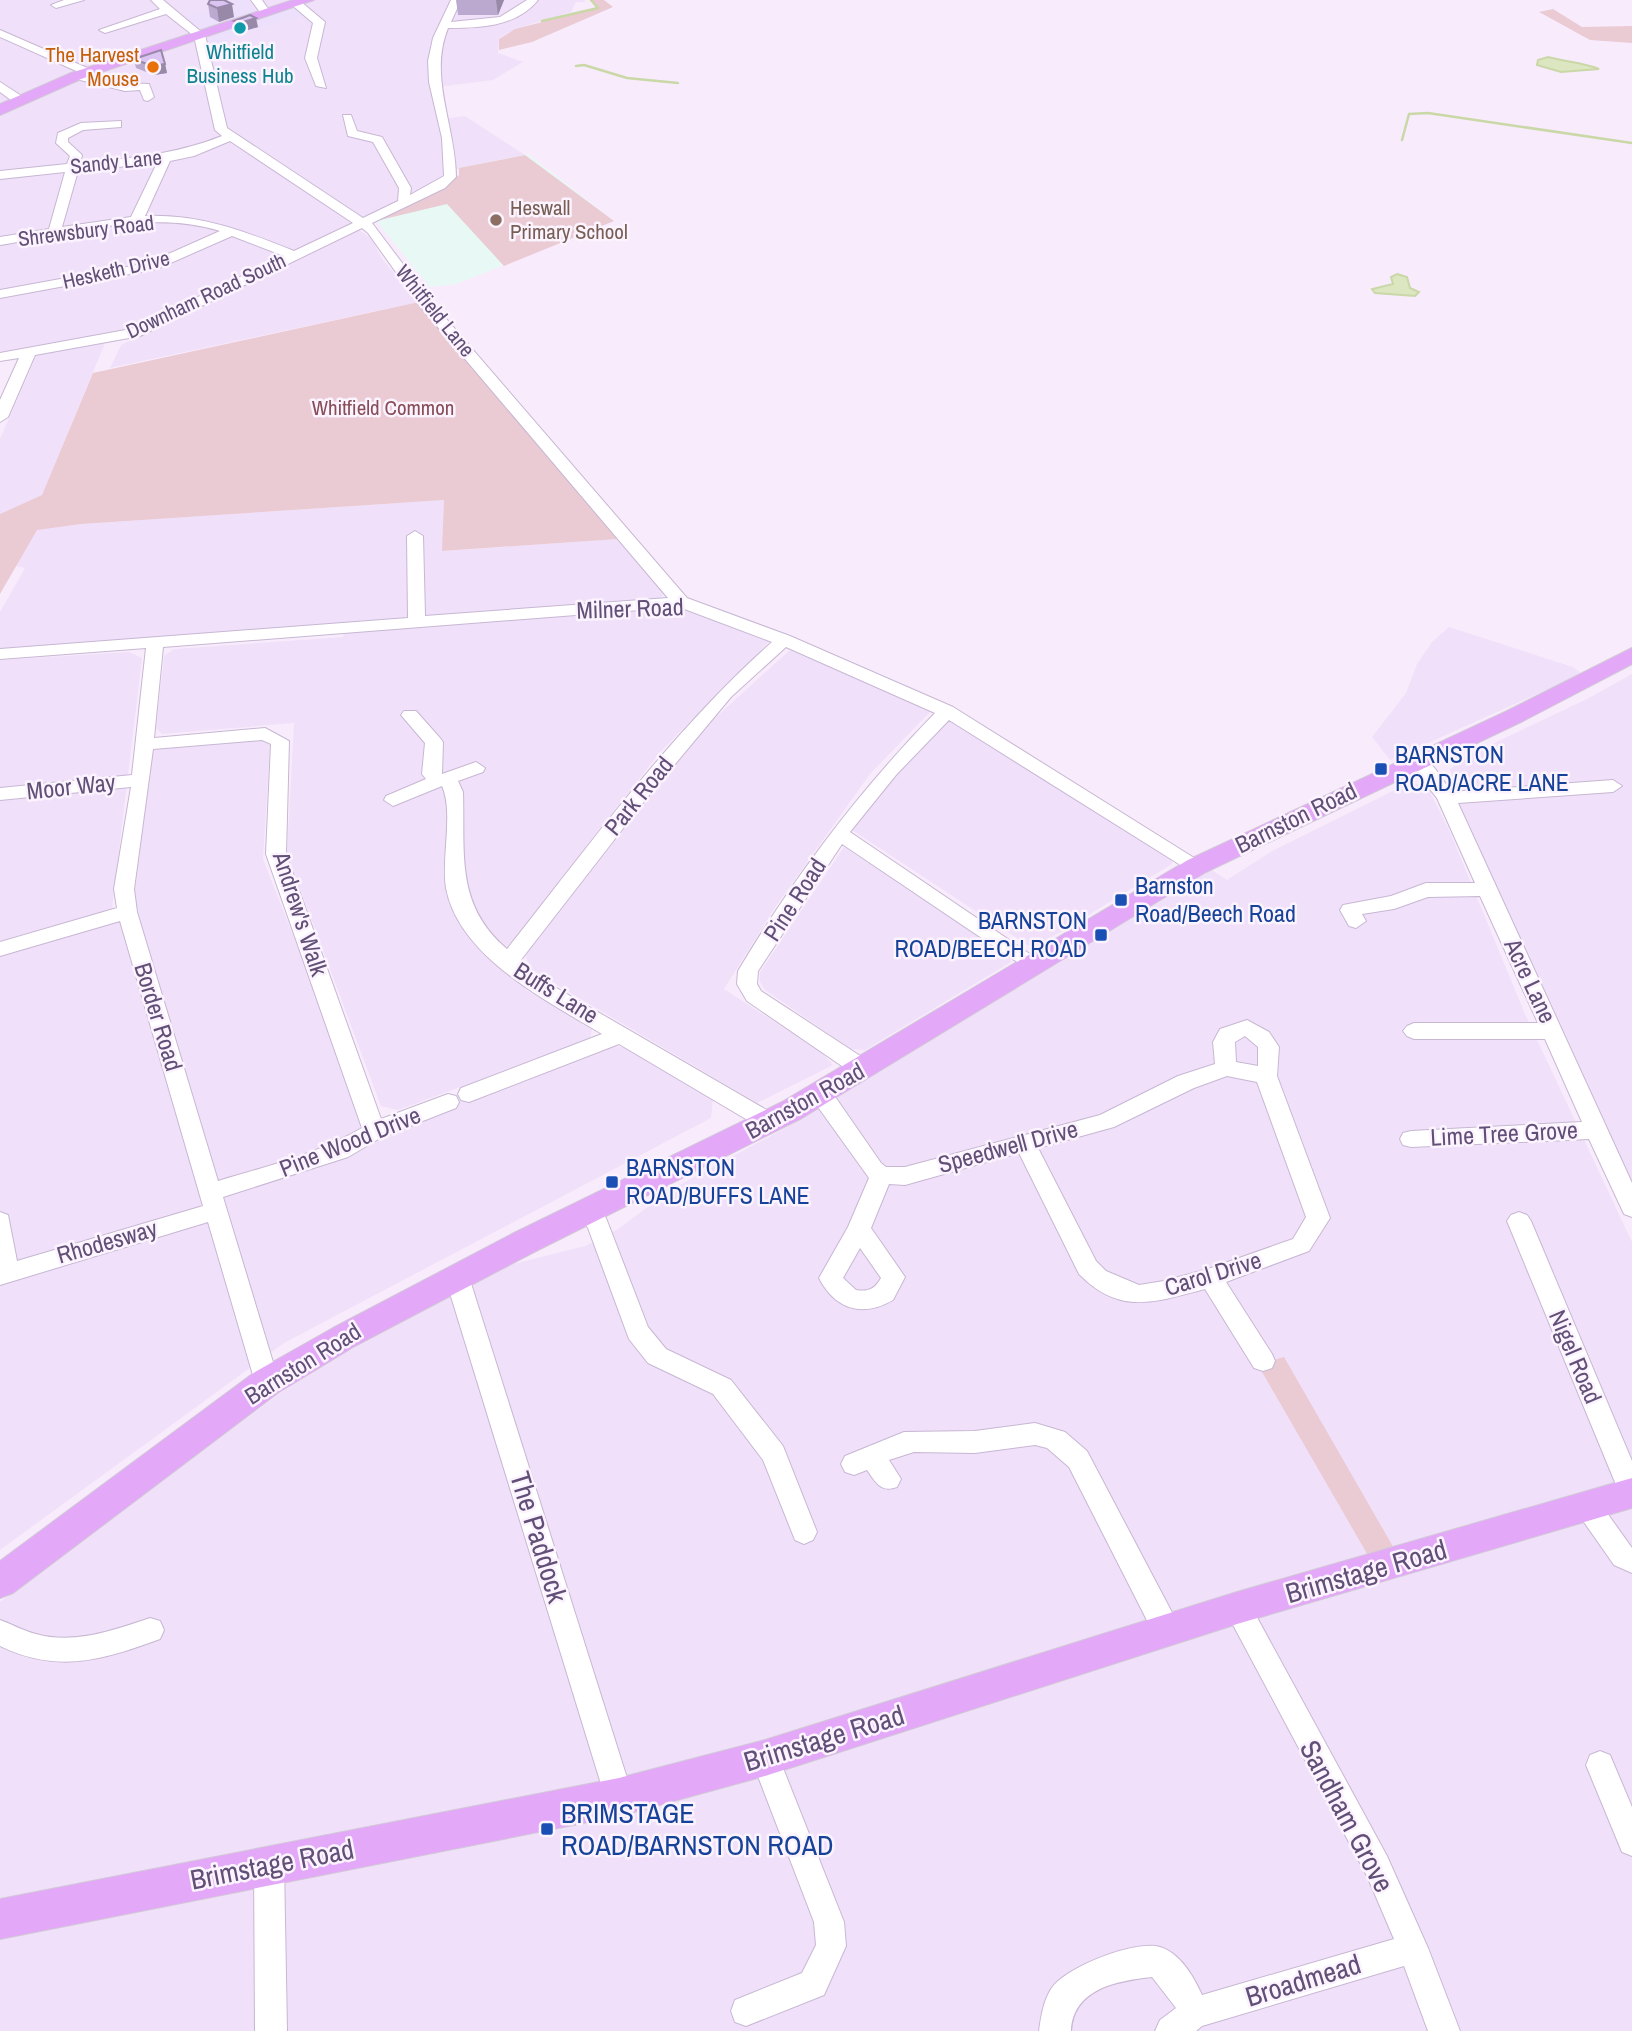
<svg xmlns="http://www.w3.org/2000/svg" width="1632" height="2031" viewBox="0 0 1632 2031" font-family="'Archivo Narrow',sans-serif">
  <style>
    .residential { fill: #f1e0f9 }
    .commercial { fill: #ece0fc }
    .education { fill: #e8f9f5 }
    .green { fill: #eacad3 }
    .water { fill: #dce6c0; stroke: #cad7a7; stroke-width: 2 }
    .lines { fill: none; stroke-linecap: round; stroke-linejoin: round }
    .stream { stroke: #cad7a7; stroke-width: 2.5 }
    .minor-casing { stroke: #c7b7d3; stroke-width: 2 }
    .major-casing { stroke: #d0cad6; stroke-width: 2 }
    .minor { fill: #fff; fill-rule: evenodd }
    .major { fill: #e3a8f7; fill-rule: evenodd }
    .wall { fill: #bca9cf }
    .shaded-wall { fill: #9989a9 }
    .building { fill: #dbc4f1; stroke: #9989a9; stroke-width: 2 }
    .culture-dot { fill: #0f9aa8; stroke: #fbf3fe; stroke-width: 2.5 }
    .food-dot { fill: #e8710a; stroke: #fbf3fe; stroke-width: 2.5 }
    .education-dot { fill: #8d6e63; stroke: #fbf3fe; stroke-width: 2.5 }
    .transit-dot { fill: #1a4fb4; stroke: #fbf3fe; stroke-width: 2.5 }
    .labels { text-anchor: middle; stroke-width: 5; stroke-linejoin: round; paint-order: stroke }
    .far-culture-label { font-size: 21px; fill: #0d838f; stroke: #fbf3fe }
    .far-food-label { font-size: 21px; fill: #c56008; stroke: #fbf3fe; text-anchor: end }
    .far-street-label { font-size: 21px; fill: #624f77; stroke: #fbf3fe }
    .far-education-label { font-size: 21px; fill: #785e54; stroke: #fbf3fe; text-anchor: start }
    .far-park-label { font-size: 21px; fill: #884d57; stroke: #fbf3fe }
    .street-label { font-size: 24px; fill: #624f77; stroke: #fbf3fe }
    .transit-label { font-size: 24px; fill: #164399; stroke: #fbf3fe; text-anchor: start }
    .near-street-label { font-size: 28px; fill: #624f77; stroke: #fbf3fe }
    .near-transit-label { font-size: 28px; fill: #164399; stroke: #fbf3fe; text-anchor: start }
  </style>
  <rect width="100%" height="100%" fill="#f8ecfc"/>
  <!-- residential -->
  <g class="residential">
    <polygon points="0,0 584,0 586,2 576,2 571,12 515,29 499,38 498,53 523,62 493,80 431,88 441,119 465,116 525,155 448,171 436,183 130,333 0,354"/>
    <polygon points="355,227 371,238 383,260 419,302 110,368 121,345"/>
    <polygon points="105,343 42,495 0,514 0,439 37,354"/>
    <polygon points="444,500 443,551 618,539 663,590 663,595 657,600 0,649 0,612 25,568 16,566 37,529 81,524"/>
    <polygon points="665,608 683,610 770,641 661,751 511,942 492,960 528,991 592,1029 590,1039 398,1110 381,1106 287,854 294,723 162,734 156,728 164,656 174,649 343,637 344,633"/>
    <polygon points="1449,627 1573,667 1582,674 1390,760 1372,737 1406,693 1417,664 1432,642"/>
    <polygon points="790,650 931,711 870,774 776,906 724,989 821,1052 833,1065 757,1103 552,982 531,969 525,955 705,727"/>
    <polygon points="129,652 142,658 112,909 0,941 0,660"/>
    <polygon points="1632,674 1632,1184 1467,829 1450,769 1471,754 1587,699"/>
    <polygon points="950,719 1172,858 1172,864 1039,945 1027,945 852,830 897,774"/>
    <polygon points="256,739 270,745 263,859 317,996 369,1145 424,1115 608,1046 624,1047 713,1098 711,1118 284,1343 0,1550 0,956 135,911 134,896 153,746"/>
    <polygon points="1409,783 1427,786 1450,832 1525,1014 1632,1242 1632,2031 0,2031 0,1602 306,1374 509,1265 585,1246 618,1229 672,1189 798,1121 1209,868 1227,880 1272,851"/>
    <polygon points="844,847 1009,956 1011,962 865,1050 851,1049 765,990 760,982 760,972"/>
  </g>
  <!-- commercial -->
  <polygon class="commercial" points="230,0 248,0 259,17 294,6 307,14 226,39 227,46 209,48 207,36 185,16 215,9 212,3"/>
  <!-- education -->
  <polygon class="education" points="528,154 614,221 456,284 430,287 377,222 446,186 459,175 459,168"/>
  <!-- green -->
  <g class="green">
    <polygon points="591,0 604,0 613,7 532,42 499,50 499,39 515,29 597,8"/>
    <polygon points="1553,9 1582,27 1632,26 1632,43 1590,40 1539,12"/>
    <polygon points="525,155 614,221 504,266 447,204 380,220 446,186 459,175 459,168"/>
    <polygon points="419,302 618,539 442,551 444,500 81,524 37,530 0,594 0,514 42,495 93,373"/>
    <polygon points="1284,1357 1399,1557 1373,1564 1258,1365"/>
  </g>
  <!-- water -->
  <g class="water">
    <path d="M1548,57C1566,62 1583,62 1599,69L1561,72L1537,65L1538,60Z"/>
    <polygon points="1397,274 1407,277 1410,288 1419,292 1415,296 1375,293 1372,289 1393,284 1391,277"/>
  </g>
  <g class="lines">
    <!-- stream -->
    <g class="stream">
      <polyline points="542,21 598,8 591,0"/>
      <polyline points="576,66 584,65 627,78 678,83"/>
      <polyline points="1402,140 1409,114 1428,113 1632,143"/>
    </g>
    <defs>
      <g id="minor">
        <polygon points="64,0 84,0 56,8 51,5"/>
        <path d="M151,0H163L205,35L227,128L363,218L398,201L399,188L373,142L348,136L343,115H351L357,131L382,137L411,188L410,195L444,176L442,138L429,82L428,61L433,38L451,0H461L451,22L500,17L527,0H538C516,27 480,28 448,28C428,77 456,127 456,177L445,188L372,223L430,300L687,598L790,636L953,707L1207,866L1197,872L1190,871L949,720L896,775L850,832L1046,965L1036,972L1029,970L842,844L758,971L757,984L761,991L871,1063L874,1069L871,1075H855L747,1001L737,984L738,971C794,877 859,791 935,713L786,647L731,697L646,799L520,961L541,979L777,1116L780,1122L777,1128H761L619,1044L469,1102L461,1100L458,1094L461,1088L602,1034C547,1001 459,957 446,888C441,858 454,813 442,786L393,806L384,800L386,796L426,779L422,774L425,743L401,715L404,711H416L440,738L443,742L442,774L476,762L485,768L483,772L458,781L463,792C465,854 455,905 507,949C591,843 671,732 772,642L679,607L163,647L154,738L265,728L289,741L286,854L381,1119L448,1094L456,1096L459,1102L456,1108L382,1137L348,1157L223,1197L279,1382L276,1389L267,1392L258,1389L255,1382L208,1222L0,1285V1212L8,1215L17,1261L203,1206L120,921L0,956V942L117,908L114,889L131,787L0,800V788L132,775L146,648L0,659V649L408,618L407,536L415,531L423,536L425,616L668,598L420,306L368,233L362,228L140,336L35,355L8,417L0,422V400L19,358L0,361V353L131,329L284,256L232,236L157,269L0,298V290L148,263L220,231C150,209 69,234 0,245V237L49,229L65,172L0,179V171L67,164L70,156L56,143L58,133L81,123L121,121V127L83,130L68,138V142L82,155L80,163C131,158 174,155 222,136L215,130L194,36L166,14L105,33L99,30L160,9ZM230,141L353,223L294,251C244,231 200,214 145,216L170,161L194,156ZM157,163L131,217L62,227L78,171ZM262,740L271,744L266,854L362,1128C317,1154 268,1166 218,1181L137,912L134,889L153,749Z"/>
        <polygon points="251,0 262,0 271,13 270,15 262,15"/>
        <polygon points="292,1 300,1 325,22 317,58 326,88 316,86 305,58 313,23 292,5"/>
        <polygon points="0,30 92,70 94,72 89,75 125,83 149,84 154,97 148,101 144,100 140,90 125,91 72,78 72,74 83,74 0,37"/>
        <polygon points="0,82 23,97 23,103 15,103 0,92"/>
        <path d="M1416,755C1432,759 1442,779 1451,792L1613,780L1622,786L1613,792L1458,803L1632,1183V1217L1624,1214L1589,1139L1411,1147L1403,1145L1400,1139L1403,1133L1411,1131L1582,1122L1545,1039H1414L1407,1036L1403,1031L1407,1026L1414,1023H1538L1480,896L1428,897L1394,909L1362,914L1366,921L1356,928L1349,926L1340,910L1343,905L1391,896L1426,883H1475L1437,798L1407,761Z"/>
        <path d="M1247,1020L1269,1032L1279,1047L1277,1076L1330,1218L1309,1251L1226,1282L1272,1354L1275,1361L1272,1368L1263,1371L1254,1368L1205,1289C1155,1302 1120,1316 1079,1274L1019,1153L905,1185L889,1184L871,1228L905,1277L893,1300C862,1318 835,1309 819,1278L848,1227L869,1178L813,1100L810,1094L813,1088H829L881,1163L886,1167H905L1100,1115L1178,1076L1215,1064L1213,1042L1220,1029ZM1245,1036L1258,1047V1066L1236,1062L1235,1042ZM1227,1076L1257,1082L1306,1217L1293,1239L1208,1269L1164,1281L1139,1285L1106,1271L1096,1261L1038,1148L1114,1127L1194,1088ZM860,1248L881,1278C875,1289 868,1292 856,1290L843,1278Z"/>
        <polygon points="587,1203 595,1206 606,1218 648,1327 666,1349 731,1380 783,1446 817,1532 813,1540 804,1544 795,1540 763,1460 713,1394 648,1363 629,1339 588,1228 576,1212 579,1206"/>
        <polygon points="1519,1212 1527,1215 1531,1221 1632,1461 1632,1503 1623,1500 1619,1492 1507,1221 1511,1215"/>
        <polygon points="457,1268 465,1270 469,1277 633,1797 629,1807 619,1811 609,1807 605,1797 445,1277 449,1270"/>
        <path d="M1035,1423L1065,1432L1087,1451L1177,1622L1181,1631L1177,1640L1167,1643L1157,1640L1069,1467L1047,1448L1035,1445L975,1453L914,1452L889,1460L901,1479L897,1487C881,1493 876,1483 867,1470L854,1475L845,1472L841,1464L845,1456L904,1432L975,1431Z"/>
        <polygon points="1588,1496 1597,1499 1632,1548 1632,1573 1614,1565 1579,1515 1575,1507 1579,1499"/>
        <path d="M1237,1596L1247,1599L1387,1856L1428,1948L1460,2031H1428L1404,1966L1202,2026L1196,2031H1155L1160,2020L1176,2008L1152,1977C1116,1981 1073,1989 1071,2031H1039C1041,2017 1043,2002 1051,1989C1065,1967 1135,1940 1160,1947C1180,1953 1194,1977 1202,1995L1394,1939L1367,1876L1224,1608L1227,1599Z"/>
        <path d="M150,1618L160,1621L164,1630L160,1639C103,1660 58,1674 0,1646V1620C12,1624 23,1631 36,1634C74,1645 114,1630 150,1618Z"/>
        <polygon points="765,1744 775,1748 779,1758 844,1922 846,1946 824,1995 746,2026 735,2022 731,2011 735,2000 802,1973 816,1945 814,1922 751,1758 755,1748"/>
        <polygon points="1600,1751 1610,1755 1632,1807 1632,1856 1622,1852 1586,1765 1590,1755"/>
        <polygon points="269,1849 279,1854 284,1864 287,2031 255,2031 254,1864 259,1854"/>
      </g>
      <g id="major">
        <polygon points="293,0 314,0 81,79 0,115 0,104 71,73"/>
        <polygon points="1632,648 1632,664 1521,722 1206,872 802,1118 536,1251 355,1346 279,1392 13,1593 0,1598 0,1561 255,1372 333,1328 514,1233 782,1102 1188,860 1505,712"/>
        <polygon points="1632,1478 1632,1508 1237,1624 765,1776 619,1816 0,1939 0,1899 619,1778 765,1740 1237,1592"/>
      </g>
    </defs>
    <!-- minor casing -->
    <use href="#minor" class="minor-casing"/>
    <!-- major casing -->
    <use href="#major" class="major-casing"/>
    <!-- minor -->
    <use href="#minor" class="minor"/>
    <!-- major -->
    <use href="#major" class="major"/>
  </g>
  <!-- wall -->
  <g class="wall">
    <polygon points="456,0 504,0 498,15 458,15"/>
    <polygon points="208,4 234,17 219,22 210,17"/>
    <polygon points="234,21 258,27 241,32 235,29"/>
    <polygon points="134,59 165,64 167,73 154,75 136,68"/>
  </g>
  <!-- shaded-wall -->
  <g class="shaded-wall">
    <polygon points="496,0 504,0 498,15"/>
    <polygon points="232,4 234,17 219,22 217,8"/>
    <polygon points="256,18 258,27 241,32 240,23"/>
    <polygon points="165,64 167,73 154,75 152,66"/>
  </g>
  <!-- building -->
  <g class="building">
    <polygon points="210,0 224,0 232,4 217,8 208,4"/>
    <polygon points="250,15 256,18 240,23 234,21"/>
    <polygon points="161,50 165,64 152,66 134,59"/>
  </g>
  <!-- markers -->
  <circle class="culture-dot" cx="240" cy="28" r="7"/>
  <circle class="food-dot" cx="153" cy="67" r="7"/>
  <circle class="education-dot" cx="496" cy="220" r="7"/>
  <g class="transit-dot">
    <rect x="1374" y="762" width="14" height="14" rx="3.5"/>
    <rect x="1114" y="893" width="14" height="14" rx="3.5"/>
    <rect x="1094" y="928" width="14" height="14" rx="3.5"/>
    <rect x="605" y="1175" width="14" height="14" rx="3.5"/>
    <rect x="540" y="1822" width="14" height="14" rx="3.5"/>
  </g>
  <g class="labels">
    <!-- far-culture labels -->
    <g class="far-culture-label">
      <text x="240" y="59">Whitfield<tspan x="240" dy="24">Business Hub</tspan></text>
    </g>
    <!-- far-food labels -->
    <g class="far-food-label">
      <text x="139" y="62">The Harvest<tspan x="139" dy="24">Mouse</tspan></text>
    </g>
    <!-- far-street labels -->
    <g class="far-street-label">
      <text transform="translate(116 162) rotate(-6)" y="7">Sandy Lane</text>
      <text transform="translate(86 231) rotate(-7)" y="7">Shrewsbury Road</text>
      <text transform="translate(116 270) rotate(-13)" y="7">Hesketh Drive</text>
      <text transform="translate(206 296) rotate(-25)" y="7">Downham Road South</text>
      <text transform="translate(435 311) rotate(51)" y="7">Whitfield Lane</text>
    </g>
    <!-- far-education labels -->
    <g class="far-education-label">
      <text x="510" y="215">Heswall<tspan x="510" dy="24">Primary School</tspan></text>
    </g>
    <!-- far-park labels -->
    <g class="far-park-label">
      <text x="383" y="415">Whitfield Common</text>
    </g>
    <!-- street labels -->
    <g class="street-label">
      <text transform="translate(630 609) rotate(-2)" y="8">Milner Road</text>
      <text transform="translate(71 787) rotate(-6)" y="8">Moor Way</text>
      <text transform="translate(639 796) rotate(-51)" y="8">Park Road</text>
      <text transform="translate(1296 818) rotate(-26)" y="8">Barnston Road</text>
      <text transform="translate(795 900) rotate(-57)" y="8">Pine Road</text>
      <text transform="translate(300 914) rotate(72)" y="8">Andrew's Walk</text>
      <text transform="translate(1530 981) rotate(65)" y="8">Acre Lane</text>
      <text transform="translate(556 993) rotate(32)" y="8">Buffs Lane</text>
      <text transform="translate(158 1017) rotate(73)" y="8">Border Road</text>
      <text transform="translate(805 1101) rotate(-29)" y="8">Barnston Road</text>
      <text transform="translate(1504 1134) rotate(-3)" y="8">Lime Tree Grove</text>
      <text transform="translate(350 1142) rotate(-22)" y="8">Pine Wood Drive</text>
      <text transform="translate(1008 1147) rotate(-15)" y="8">Speedwell Drive</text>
      <text transform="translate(107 1242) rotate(-16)" y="8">Rhodesway</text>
      <text transform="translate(1213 1274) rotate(-17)" y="8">Carol Drive</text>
      <text transform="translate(1575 1357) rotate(67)" y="8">Nigel Road</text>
      <text transform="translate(303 1364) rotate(-32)" y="8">Barnston Road</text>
    </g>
    <!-- transit labels -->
    <g class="transit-label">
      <text x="1395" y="763">BARNSTON<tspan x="1395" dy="28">ROAD/ACRE LANE</tspan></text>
      <text x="1135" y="894">Barnston<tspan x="1135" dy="28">Road/Beech Road</tspan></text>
      <text x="1087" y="929" text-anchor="end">BARNSTON<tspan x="1087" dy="28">ROAD/BEECH ROAD</tspan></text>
      <text x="626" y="1176">BARNSTON<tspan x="626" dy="28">ROAD/BUFFS LANE</tspan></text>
    </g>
    <!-- near-street labels -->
    <g class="near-street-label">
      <text transform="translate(539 1537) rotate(73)" y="10">The Paddock</text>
      <text transform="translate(1366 1571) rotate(-16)" y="10">Brimstage Road</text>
      <text transform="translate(824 1738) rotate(-17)" y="10">Brimstage Road</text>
      <text transform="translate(1347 1816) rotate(62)" y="10">Sandham Grove</text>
      <text transform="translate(272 1864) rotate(-11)" y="10">Brimstage Road</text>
      <text transform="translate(1303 1980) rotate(-17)" y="10">Broadmead</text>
    </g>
    <!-- near-transit labels -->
    <g class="near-transit-label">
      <text x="561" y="1823">BRIMSTAGE<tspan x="561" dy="32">ROAD/BARNSTON ROAD</tspan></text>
    </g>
  </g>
</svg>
